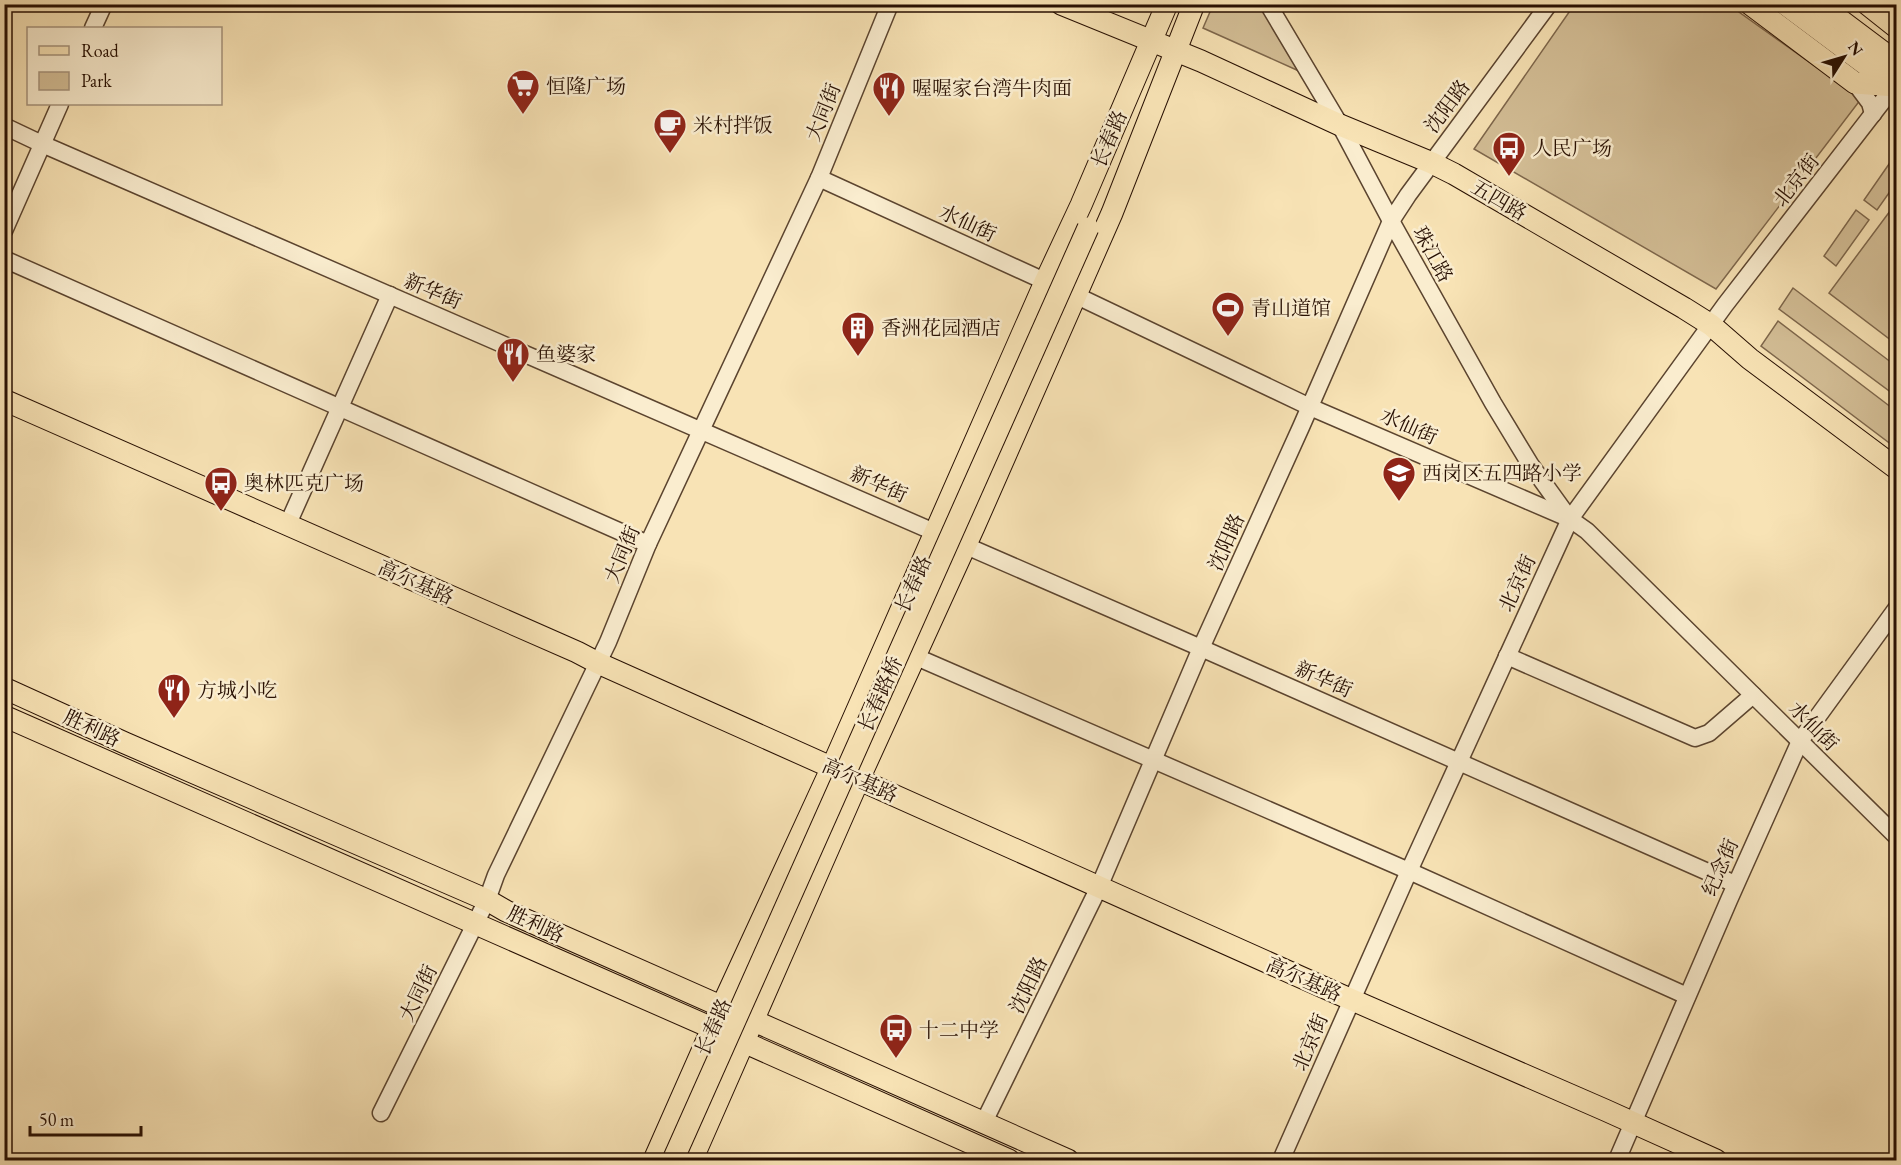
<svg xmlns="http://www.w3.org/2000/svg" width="1901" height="1165" viewBox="0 0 1901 1165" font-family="'EB Garamond','Noto Serif SC',serif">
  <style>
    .green { fill: #d4bf97; stroke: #7e674c; stroke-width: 1.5 }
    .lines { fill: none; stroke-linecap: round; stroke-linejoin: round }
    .minor-casing { stroke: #5b442f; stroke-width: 19 }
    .major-casing { stroke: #270f02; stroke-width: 23 }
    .minor { stroke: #faedcf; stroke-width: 16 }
    .major { stroke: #f8e3b5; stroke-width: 21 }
    .major-bridge-casing { stroke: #270f02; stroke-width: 23; stroke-linecap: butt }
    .major-bridge { stroke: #f8e3b5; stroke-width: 21 }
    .labels { text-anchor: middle; stroke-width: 5; stroke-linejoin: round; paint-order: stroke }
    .poi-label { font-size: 20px; fill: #270f02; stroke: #faedcf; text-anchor: start }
    .street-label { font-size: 20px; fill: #270f02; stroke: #faedcf }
  </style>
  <rect width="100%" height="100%" fill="#f8e3b5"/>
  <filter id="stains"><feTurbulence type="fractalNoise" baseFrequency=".00333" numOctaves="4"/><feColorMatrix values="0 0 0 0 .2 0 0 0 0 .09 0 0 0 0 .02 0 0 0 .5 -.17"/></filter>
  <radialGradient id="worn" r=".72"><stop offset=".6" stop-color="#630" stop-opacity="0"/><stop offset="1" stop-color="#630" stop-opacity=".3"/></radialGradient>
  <!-- green -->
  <g class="green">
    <polygon points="1213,5 1261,5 1299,71 1203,28"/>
    <polygon points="1574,5 1729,5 1861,99 1716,289 1474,149"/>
    <polygon points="1896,154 1896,183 1877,210 1864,200"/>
    <polygon points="1896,203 1896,344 1829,293"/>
    <polygon points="1856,210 1869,220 1836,266 1824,256"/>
    <polygon points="1793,288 1896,366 1896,396 1779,309"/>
    <polygon points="1778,321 1896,411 1896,448 1761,346"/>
  </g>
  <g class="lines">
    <defs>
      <g id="minor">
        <polyline points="1268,4 1340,125 1391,221 1493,403 1530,464 1569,518"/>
        <polyline points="93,28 104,4"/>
        <polyline points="1855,83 1870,103 1873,114"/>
        <polyline points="4,126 42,144 1201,648 1735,884"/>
        <polyline points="819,178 1075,295 1310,407 1570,519 1587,531 1896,836"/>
        <polyline points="4,231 60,104"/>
        <polyline points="4,259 648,544"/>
        <polyline points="287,526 390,295"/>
        <polyline points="914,656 1409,871 1687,996"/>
        <polyline points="1507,656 1695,738 1709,733 1753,695"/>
        <polyline points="381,1113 487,900 496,875 608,642 648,544 819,178 890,4"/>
        <polyline points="984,1122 1099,887 1201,648 1301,427 1391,221 1408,195 1549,4"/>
        <polyline points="1281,1160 1409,871 1570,519 1725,305 1896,84"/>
        <polyline points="1617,1160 1729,900 1800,741 1896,609"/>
      </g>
      <g id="major">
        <polyline points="1061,4 1201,61 1340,125 1432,163 1454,174 1684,308 1711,325 1750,359 1896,468"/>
        <polyline points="1750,4 1855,83 1895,86"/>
        <polyline points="1785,4 1896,87"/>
        <polyline points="1819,4 1896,62"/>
        <polyline points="1867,4 1896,27"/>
        <polyline points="4,400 577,652 598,663 1334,992 1605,1110 1716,1160"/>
        <polyline points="4,688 125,743 487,900 506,911 1068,1160"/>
        <polyline points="4,716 712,1028 1009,1160"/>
        <polyline points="654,1160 722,1006 832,767 1045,282 1081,205 1167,4"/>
        <polyline points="692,1160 859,779 974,527 1112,213 1194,4"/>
      </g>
    </defs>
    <!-- minor casing -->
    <use href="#minor" class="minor-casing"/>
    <!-- major casing -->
    <use href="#major" class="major-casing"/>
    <!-- minor -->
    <use href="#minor" class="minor"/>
    <!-- major -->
    <use href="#major" class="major"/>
    <defs>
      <polyline id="major-bridge" points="673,1160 1088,228"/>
    </defs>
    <!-- major-bridge casing -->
    <use href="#major-bridge" class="major-bridge-casing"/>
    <!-- major-bridge -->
    <use href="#major-bridge" class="major-bridge"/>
  </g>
  <!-- icons -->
  <defs>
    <symbol id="supermarket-pin" viewBox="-11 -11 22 30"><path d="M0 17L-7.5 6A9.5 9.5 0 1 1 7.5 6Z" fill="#8f2418" stroke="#faedcf"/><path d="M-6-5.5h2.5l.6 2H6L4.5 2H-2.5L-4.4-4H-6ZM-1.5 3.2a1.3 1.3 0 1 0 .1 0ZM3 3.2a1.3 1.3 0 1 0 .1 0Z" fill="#fff"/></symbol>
    <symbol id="restaurant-pin" viewBox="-11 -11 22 30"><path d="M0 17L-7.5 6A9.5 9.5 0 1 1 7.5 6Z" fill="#8f2418" stroke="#faedcf"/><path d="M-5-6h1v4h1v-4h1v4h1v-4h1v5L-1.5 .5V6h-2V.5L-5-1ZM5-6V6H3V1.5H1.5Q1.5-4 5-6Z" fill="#fff"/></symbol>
    <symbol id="cafe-pin" viewBox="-11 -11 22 30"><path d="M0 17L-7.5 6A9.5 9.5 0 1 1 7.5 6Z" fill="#8f2418" stroke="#faedcf"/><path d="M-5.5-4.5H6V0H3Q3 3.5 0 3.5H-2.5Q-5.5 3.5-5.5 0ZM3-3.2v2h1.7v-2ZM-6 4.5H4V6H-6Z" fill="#fff"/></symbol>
    <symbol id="bus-pin" viewBox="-11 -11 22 30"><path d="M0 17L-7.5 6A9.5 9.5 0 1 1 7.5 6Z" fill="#8f2418" stroke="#faedcf"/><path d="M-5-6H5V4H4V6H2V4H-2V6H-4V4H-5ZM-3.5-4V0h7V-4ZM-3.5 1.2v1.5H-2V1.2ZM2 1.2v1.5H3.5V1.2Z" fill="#fff"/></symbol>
    <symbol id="stadium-pin" viewBox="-11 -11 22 30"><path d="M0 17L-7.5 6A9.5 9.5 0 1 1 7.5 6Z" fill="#8f2418" stroke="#faedcf"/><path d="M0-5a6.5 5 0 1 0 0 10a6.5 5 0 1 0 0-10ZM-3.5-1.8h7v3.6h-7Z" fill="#fff"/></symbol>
    <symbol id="building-pin" viewBox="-11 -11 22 30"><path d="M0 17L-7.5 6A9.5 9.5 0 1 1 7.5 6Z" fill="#8f2418" stroke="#faedcf"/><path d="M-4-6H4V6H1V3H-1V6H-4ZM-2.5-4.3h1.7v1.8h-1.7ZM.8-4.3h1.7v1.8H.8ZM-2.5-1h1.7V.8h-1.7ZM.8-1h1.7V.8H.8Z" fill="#fff"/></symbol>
    <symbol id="school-pin" viewBox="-11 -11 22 30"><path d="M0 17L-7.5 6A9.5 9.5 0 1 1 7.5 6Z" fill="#8f2418" stroke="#faedcf"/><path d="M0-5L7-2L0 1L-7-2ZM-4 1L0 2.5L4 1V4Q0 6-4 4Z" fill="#fff"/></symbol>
  </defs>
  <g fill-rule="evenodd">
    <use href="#supermarket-pin" x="504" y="67" width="38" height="52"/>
    <use href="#restaurant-pin" x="870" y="69" width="38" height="52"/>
    <use href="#cafe-pin" x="651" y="106" width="38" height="52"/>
    <use href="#bus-pin" x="1490" y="129" width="38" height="52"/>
    <use href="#stadium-pin" x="1209" y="289" width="38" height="52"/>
    <use href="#building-pin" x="839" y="309" width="38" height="52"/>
    <use href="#restaurant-pin" x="494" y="335" width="38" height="52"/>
    <use href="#school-pin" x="1380" y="454" width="38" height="52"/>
    <use href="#bus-pin" x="202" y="464" width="38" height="52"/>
    <use href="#restaurant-pin" x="155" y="671" width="38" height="52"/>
    <use href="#bus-pin" x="877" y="1011" width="38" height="52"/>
  </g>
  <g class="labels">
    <!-- poi labels -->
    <g class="poi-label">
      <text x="546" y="93">恒隆广场</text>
      <text x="912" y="95">喔喔家台湾牛肉面</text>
      <text x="693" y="132">米村拌饭</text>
      <text x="1532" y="155">人民广场</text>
      <text x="1251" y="315">青山道馆</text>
      <text x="881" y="335">香洲花园酒店</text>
      <text x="536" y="361">鱼婆家</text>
      <text x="1422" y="480">西岗区五四路小学</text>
      <text x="244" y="490">奥林匹克广场</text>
      <text x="197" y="697">方城小吃</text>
      <text x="919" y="1037">十二中学</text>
    </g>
    <!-- street labels -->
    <g class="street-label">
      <text transform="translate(1447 106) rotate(-53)" y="7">沈阳路</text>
      <text transform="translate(823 112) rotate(-68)" y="7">大同街</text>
      <text transform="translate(1109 139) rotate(-67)" y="7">长春路</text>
      <text transform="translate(1796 180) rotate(-52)" y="7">北京街</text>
      <text transform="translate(1499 200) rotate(30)" y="7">五四路</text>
      <text transform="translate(968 223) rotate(25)" y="7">水仙街</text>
      <text transform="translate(1433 254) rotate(61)" y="7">珠江路</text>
      <text transform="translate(433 291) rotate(23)" y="7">新华街</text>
      <text transform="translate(1409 426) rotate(24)" y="7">水仙街</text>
      <text transform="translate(879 484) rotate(24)" y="7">新华街</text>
      <text transform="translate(1226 542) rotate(-66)" y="7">沈阳路</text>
      <text transform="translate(622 554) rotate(-67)" y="7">大同街</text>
      <text transform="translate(416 582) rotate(24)" y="7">高尔基路</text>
      <text transform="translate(1517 583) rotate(-65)" y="7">北京街</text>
      <text transform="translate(913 584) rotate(-66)" y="7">长春路</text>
      <text transform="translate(1324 679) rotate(24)" y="7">新华街</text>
      <text transform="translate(880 694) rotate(-66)" y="7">长春路桥</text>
      <text transform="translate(1814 726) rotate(45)" y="7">水仙街</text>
      <text transform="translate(92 728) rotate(25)" y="7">胜利路</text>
      <text transform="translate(860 780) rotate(24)" y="7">高尔基路</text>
      <text transform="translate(1720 867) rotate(-66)" y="7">纪念街</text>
      <text transform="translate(536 924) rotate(25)" y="7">胜利路</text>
      <text transform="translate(1304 979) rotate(24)" y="7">高尔基路</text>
      <text transform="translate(1028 985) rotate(-64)" y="7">沈阳路</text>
      <text transform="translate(418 993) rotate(-64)" y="7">大同街</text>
      <text transform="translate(713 1027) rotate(-66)" y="7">长春路</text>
      <text transform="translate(1310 1042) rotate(-67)" y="7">北京街</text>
    </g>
  </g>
  <!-- margin -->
  <rect width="1901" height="1165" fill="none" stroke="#f8e3b5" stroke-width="24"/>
  <rect x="6" y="6" width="1889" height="1153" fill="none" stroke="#270f02" stroke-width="3"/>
  <rect x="12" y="12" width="1877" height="1141" fill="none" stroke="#270f02" stroke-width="1.5"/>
  <!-- legend -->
  <rect x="27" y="27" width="195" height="78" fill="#faedcf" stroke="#a6947d" stroke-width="1.5"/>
  <rect x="39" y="46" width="30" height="9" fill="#f8e3b5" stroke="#a6947d" stroke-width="1.5"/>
  <text x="81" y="57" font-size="18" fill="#270f02">Road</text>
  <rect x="39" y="72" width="30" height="18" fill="#d4bf97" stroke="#a6947d" stroke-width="1.5"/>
  <text x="81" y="87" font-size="18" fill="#270f02">Park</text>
  <!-- north arrow -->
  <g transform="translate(1844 57) rotate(53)" stroke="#faedcf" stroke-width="4.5" paint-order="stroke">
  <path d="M0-4.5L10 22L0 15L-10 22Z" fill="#270f02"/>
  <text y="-9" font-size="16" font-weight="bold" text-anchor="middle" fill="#270f02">N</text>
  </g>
  <!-- scale -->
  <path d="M30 1126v9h111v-9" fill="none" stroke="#270f02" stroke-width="3"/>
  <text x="39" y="1126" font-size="18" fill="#270f02" stroke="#faedcf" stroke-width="4.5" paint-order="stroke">50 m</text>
  <rect width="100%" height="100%" filter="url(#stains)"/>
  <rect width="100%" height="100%" fill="url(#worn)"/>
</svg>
